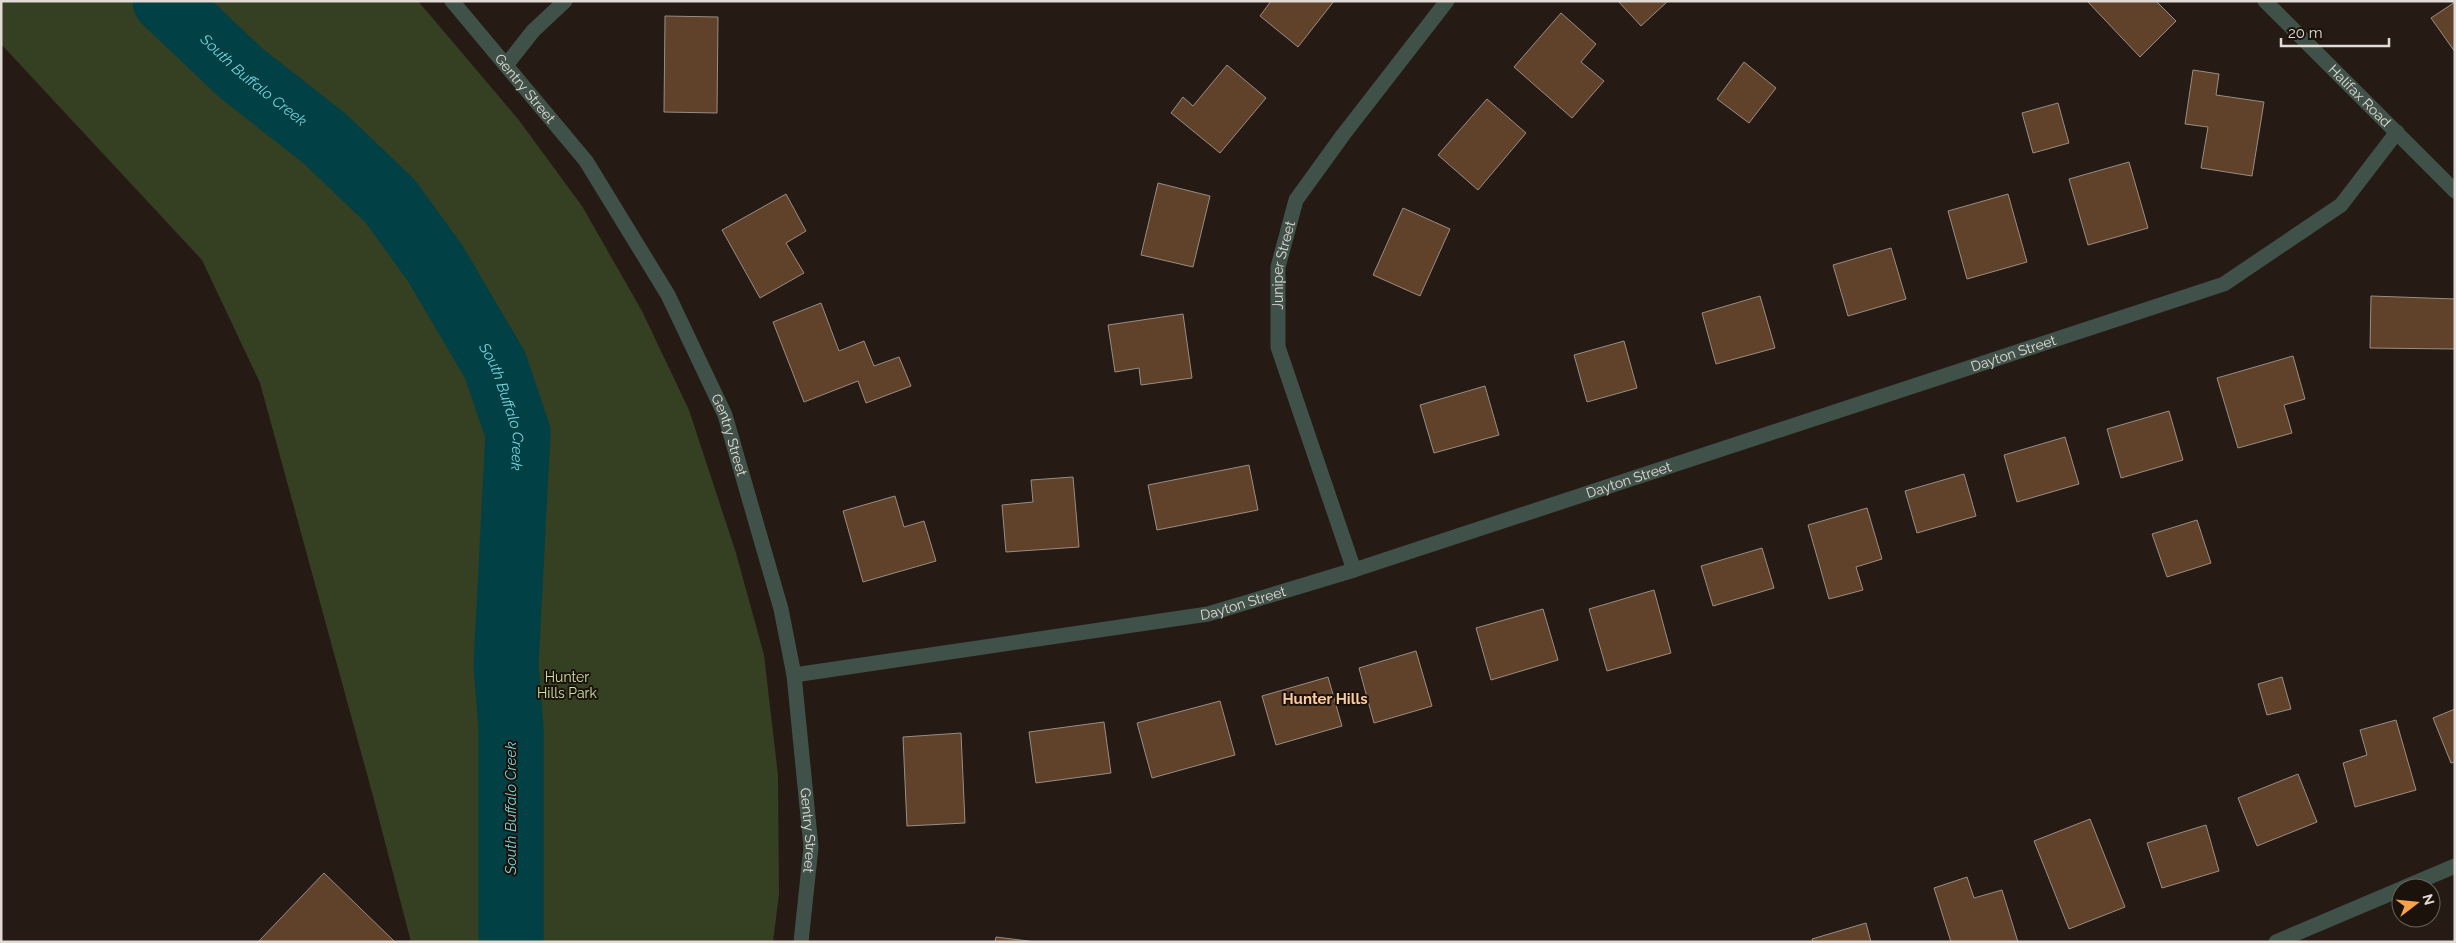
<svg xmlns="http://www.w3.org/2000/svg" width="2456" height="943" viewBox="0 0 2456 943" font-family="Raleway,sans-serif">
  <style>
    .green { fill: #353f21 }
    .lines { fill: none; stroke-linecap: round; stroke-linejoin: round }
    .river { stroke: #014044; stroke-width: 65 }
    .building { fill: #604129; stroke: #9a8d84 }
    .minor { stroke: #405149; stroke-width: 15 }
    .labels { text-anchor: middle; stroke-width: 4; stroke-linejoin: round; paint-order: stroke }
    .street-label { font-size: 14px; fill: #e1dad5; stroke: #1b120b }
    .park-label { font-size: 14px; fill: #cae2a3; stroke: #1b120b }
    .water-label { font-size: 15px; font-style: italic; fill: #78d1da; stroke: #1b120b }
    .neighbourhood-label { font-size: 15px; font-weight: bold; fill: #fbcb9e; stroke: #1b120b }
  </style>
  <rect width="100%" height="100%" fill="#251b14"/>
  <!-- green -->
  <polygon class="green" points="1,1 418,1 518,119 582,206 642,311 689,410 736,553 764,655 778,775 779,894 773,942 411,942 373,796 260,383 202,260 1,44"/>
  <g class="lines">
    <!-- river -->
    <path class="river" id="s1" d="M165,1L241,73L324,138L390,201L435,263L495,365L518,433L506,665L511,728V942"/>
  </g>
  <!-- building -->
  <g class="building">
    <polygon points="1271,1 1334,1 1298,47 1260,16"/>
    <polygon points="1618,1 1668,1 1641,26"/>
    <polygon points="2087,1 2156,1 2176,21 2140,57"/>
    <polygon points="2455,2 2455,52 2431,18"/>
    <polygon points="1561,13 1596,44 1581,62 1604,81 1572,118 1514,67"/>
    <polygon points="665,16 718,17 717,113 664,112"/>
    <polygon points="1744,62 1776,88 1749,123 1717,99"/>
    <polygon points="1227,65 1266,98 1220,153 1171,113 1183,97 1193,106"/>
    <polygon points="2193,70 2219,74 2216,95 2264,102 2252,176 2201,168 2208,127 2185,124"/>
    <polygon points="1487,99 1526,133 1478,190 1438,155"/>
    <polygon points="2058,103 2069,143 2033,153 2022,113"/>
    <polygon points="2129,162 2148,228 2088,245 2069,179"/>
    <polygon points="1158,183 1210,196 1193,267 1141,255"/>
    <polygon points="786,194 806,231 786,243 804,273 760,298 722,230"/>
    <polygon points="2008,194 2027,262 1967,279 1948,211"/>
    <polygon points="1403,208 1450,229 1420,296 1373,275"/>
    <polygon points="1891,248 1906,299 1848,316 1833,265"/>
    <polygon points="1760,296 1775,348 1716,364 1702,313"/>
    <polygon points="2371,296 2455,299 2455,349 2370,348"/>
    <polygon points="821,303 839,351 864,341 874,366 899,357 911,386 866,403 858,381 804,402 773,322"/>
    <polygon points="1183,314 1192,378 1141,385 1139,368 1115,372 1108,325"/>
    <polygon points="1624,341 1637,388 1587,402 1574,355"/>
    <polygon points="2293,356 2305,399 2284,405 2292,433 2238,448 2217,378"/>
    <polygon points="1485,386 1499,435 1434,453 1420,405"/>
    <polygon points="2169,411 2183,460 2121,478 2107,429"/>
    <polygon points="2065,437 2079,484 2017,502 2004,455"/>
    <polygon points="1249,465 1258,510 1157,530 1148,485"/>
    <polygon points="1964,474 1976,516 1917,533 1905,491"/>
    <polygon points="1073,477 1079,547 1006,552 1002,505 1033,502 1031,480"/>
    <polygon points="895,496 904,527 924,521 936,561 863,582 843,511"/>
    <polygon points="1867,508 1882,559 1856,567 1863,590 1829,599 1808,525"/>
    <polygon points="2197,520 2211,563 2167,577 2152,534"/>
    <polygon points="1762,548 1774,588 1713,606 1701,566"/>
    <polygon points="1654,590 1671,653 1607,671 1589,609"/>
    <polygon points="1543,609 1558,660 1491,680 1476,628"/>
    <polygon points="1416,651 1432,706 1374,723 1359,668"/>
    <polygon points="1328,677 1342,726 1276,745 1262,696"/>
    <polygon points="2282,677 2291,709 2267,715 2258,684"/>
    <polygon points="1220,701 1235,755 1152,778 1137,723"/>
    <polygon points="2455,709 2455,762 2451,763 2433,718"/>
    <polygon points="2396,720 2416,790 2355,807 2343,763 2367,755 2360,730"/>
    <polygon points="1104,722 1111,773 1036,783 1029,732"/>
    <polygon points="961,733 965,823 907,826 903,737"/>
    <polygon points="2298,774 2317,822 2257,846 2238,798"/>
    <polygon points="2090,819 2125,907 2069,929 2034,841"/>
    <polygon points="2206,825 2219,871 2162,888 2147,843"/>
    <polygon points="324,873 395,942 258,942"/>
    <polygon points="1967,877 1974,898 2002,890 2018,942 1951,942 1934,888"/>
    <polygon points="1866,923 1871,942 1813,942 1812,939"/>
    <polygon points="996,937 1036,942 995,942"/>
  </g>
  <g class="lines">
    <!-- minor -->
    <g class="minor">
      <path id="s2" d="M452,1L586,161L668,295L725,415L781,609L794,675L811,847L801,942"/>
      <path id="s3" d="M2265,1L2455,191"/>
      <polyline points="507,64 533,31 565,1"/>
      <path id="s4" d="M1354,570L1278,347V267L1296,200L1343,135L1447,1"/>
      <path id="s5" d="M794,675L1208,614L1354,570L2224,284L2341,205L2397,132"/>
      <polyline points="2403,888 2455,866"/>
      <polyline points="2276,942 2401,889"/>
    </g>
  </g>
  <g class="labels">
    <!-- street labels -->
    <g class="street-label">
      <text dy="5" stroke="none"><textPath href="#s2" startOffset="114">Gentry Street</textPath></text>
      <text dy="5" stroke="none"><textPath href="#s3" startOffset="134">Halifax Road</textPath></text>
      <text dy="5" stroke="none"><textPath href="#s4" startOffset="318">Juniper Street</textPath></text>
      <text dy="5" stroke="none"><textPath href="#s5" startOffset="1265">Dayton Street</textPath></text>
      <text dy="5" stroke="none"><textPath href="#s2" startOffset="519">Gentry Street</textPath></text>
      <text dy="5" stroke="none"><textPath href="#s5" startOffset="860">Dayton Street</textPath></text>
      <text dy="5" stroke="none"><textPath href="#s5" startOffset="455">Dayton Street</textPath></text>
      <text dy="5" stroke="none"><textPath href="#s2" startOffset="924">Gentry Street</textPath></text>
    </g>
    <!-- park labels -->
    <g class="park-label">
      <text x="567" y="682">Hunter<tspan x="567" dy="16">Hills Park</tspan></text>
    </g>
    <!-- water labels -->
    <g class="water-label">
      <text dy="5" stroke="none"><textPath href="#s1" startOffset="119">South Buffalo Creek</textPath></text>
      <text dy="5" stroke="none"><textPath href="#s1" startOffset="539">South Buffalo Creek</textPath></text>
      <text transform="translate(511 808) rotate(-90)" y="5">South Buffalo Creek</text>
    </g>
    <!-- neighbourhood labels -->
    <g class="neighbourhood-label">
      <text x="1325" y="704">Hunter Hills</text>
    </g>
  </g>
  <!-- border -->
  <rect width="2456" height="943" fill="none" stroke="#e1dad5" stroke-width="5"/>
  <!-- north arrow -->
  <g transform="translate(2416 903) rotate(74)"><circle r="24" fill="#1b120b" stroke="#6a625c"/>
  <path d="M0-4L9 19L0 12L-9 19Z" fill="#f6a248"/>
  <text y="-8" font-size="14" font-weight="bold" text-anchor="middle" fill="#e1dad5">N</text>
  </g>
  <!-- scale -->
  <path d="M2281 38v8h108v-8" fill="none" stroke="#e1dad5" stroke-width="2.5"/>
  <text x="2288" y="38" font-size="15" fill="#e1dad5" stroke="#1b120b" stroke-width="4" paint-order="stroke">20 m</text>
</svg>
